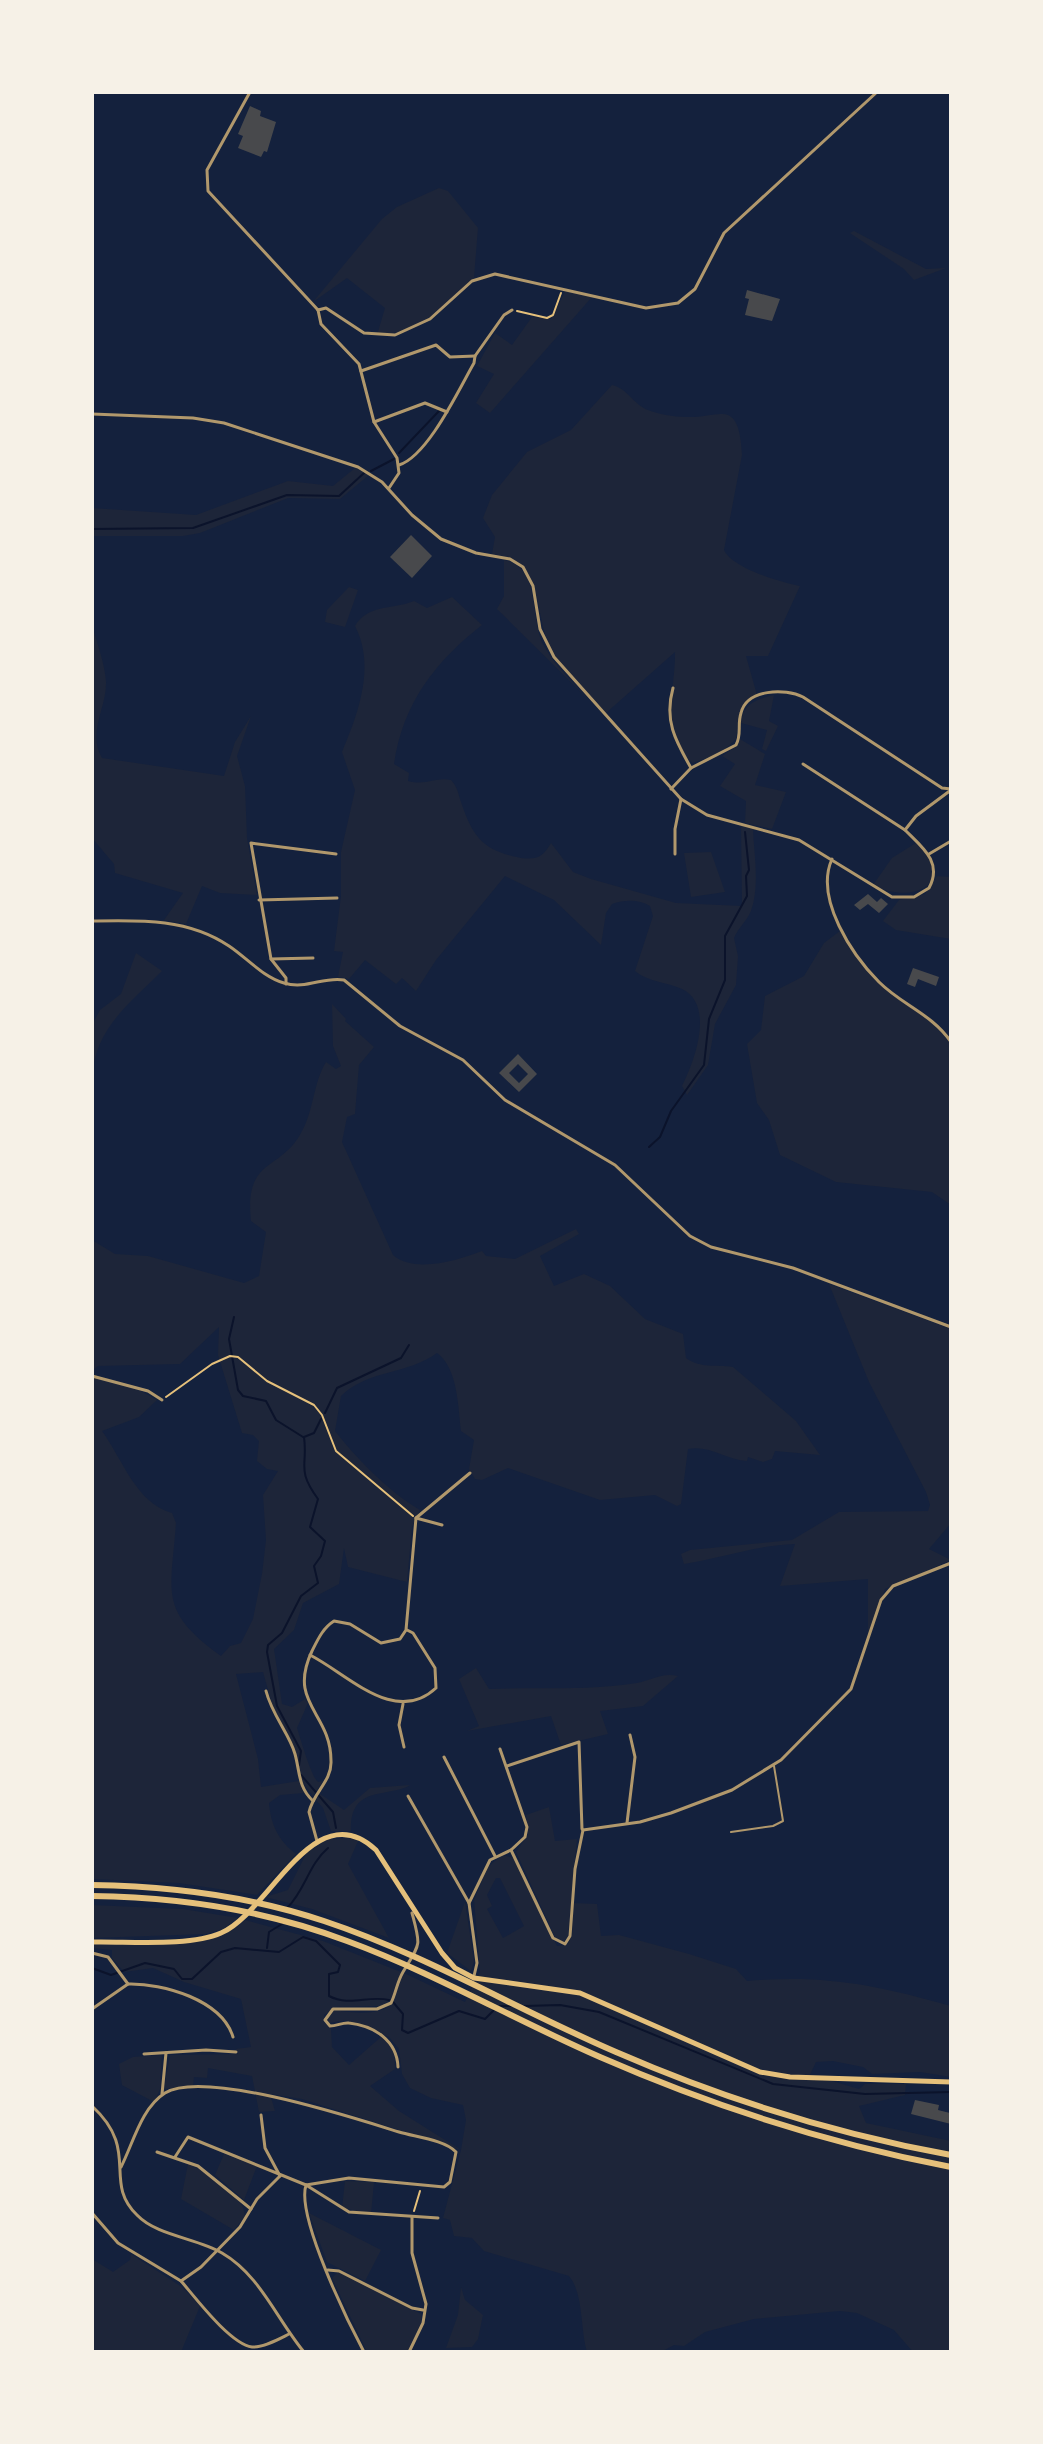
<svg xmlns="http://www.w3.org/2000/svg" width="1043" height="2444" viewBox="0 0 1043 2444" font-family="'Noto Serif',serif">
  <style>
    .green { fill: #1d2539; fill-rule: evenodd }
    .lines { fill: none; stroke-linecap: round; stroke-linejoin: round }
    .stream { stroke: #0b132b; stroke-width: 2 }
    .building { fill: #48494c; fill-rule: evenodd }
    .path { stroke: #e5c07b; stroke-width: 2 }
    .service { stroke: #b1986c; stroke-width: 2 }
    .minor { stroke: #b1986c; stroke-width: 3 }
    .primary { stroke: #e5c07b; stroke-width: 5 }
    .motorway { stroke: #e5c07b; stroke-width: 6 }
  </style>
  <rect width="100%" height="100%" fill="#14213d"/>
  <!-- green -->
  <g class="green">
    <polygon points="439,188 448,191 478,228 474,278 427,320 400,332 377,335 385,308 347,278 313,302 382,219 397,207"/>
    <polygon points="854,231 926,269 946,268 914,280 904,269 850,233"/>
    <polygon points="566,290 592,297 490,413 476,403 494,374 477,366 495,333 512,345 532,317 551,319"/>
    <path d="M612,385C627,388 634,405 648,410C658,414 674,417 685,417C719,419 739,395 742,455L724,550C732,568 780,582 800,586L768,656H746L757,695C735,705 740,719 736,739L721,753L693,763C658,742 676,685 675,652L606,713C589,694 564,674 552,651C531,611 548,560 492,554L495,537L483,518L492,495L527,452L571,430Z"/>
    <polygon points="355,468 369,475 340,499 288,498 200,533 183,536 92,536 92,508 196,515 288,481 333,486"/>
    <path d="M504,560C542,568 529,619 544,646C555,666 574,683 589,700L497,609L504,596Z"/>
    <polygon points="349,587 358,590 345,627 325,622 327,610"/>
    <path d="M452,597L482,625C435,662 403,703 394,764L409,773L408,781C426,786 435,777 451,780C458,788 458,793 461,802C473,838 484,851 521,858C537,860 543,857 551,843L573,872L591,879L676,903L742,906L741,826L753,829C754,855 760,885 751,911C747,921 738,928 734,938L738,956L736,985L715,1024L708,1065L687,1095L682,1086C695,1060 715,1005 682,989C667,982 648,982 635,971L653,916L650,906C638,899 625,900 612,904L606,913L601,945L554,900L505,876L436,960L416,991L402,978L396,984L365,960L349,979L338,977L343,952L334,951L341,896V852L355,790L342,752C358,714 376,666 355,626C367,604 396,609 414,601L427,608Z"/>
    <path d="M92,625C97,643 105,664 106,682C107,707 87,733 102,758L224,776L235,742L251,716L237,756L245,786L247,838L257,895L220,893L202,886L186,924L164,920L183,893L115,873L114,864L92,838Z"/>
    <path d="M774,695L769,721L778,726L766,751L762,749L767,730L741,723C742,704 757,699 774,695Z"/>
    <polygon points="740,739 765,754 755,785 786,792 772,829 745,823 746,801 720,786 735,764 722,756 737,746"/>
    <path d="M916,843C958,882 914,906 873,885L892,858Z"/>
    <polygon points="711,852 725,892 691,897 684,853"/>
    <polygon points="937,876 951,877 951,939 896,930 883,921 899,900 925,894"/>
    <polygon points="840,931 878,983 937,1026 951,1045 951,1205 932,1192 836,1182 780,1155 769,1120 757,1103 747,1044 761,1030 765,996 804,976 824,943"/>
    <path d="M136,953L162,971C129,1004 95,1028 92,1078V1025L100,1010L121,994Z"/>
    <path d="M332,1004L346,1019L345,1021L374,1047L359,1065L355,1114L347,1117L342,1142L393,1255C415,1274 458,1260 482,1251L486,1256L515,1259L576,1229L579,1234L540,1256L554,1286L584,1274L610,1286L645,1319L683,1334L686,1358C702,1369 715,1364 733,1367L796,1421L820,1455L775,1451L772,1459L763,1462L748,1457L747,1461C726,1460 710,1445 688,1449L681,1504L677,1506L655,1495L600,1500L508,1468L482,1480L475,1479L469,1469L474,1440L461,1431C458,1407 458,1368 437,1353C407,1375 369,1369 341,1396L335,1431C358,1460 388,1491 420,1510L412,1527L407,1582L348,1567L344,1548L339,1584L303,1603L294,1630L274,1649L282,1704L292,1707L305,1699L308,1703L297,1728C301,1740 311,1776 318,1782L323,1781L313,1796L300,1779L295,1751L275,1715L263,1672L236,1674L258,1759L261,1787L299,1781L304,1793L280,1795L269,1803C271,1825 278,1840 296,1854L257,1895L179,1883L92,1879V1377L141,1391L157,1400L139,1417L102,1431C123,1460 136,1503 172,1513L176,1523C171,1594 158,1610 221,1656L230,1646L241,1643L253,1619L262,1574L266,1540L263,1495L278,1471L267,1469L257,1461L259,1441L253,1435L242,1433L218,1355L219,1327L180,1364L98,1366L92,1371V1240L115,1254L148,1256L244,1283L259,1276L266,1232L251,1221C244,1157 280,1172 301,1133C314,1111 313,1083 326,1062L336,1069L341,1066L333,1046Z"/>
    <path d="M829,1284L951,1329V1523L929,1549L951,1560L885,1589L868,1637V1579L780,1586L795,1544C758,1545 721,1558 684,1564L681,1554L690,1550L792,1540L839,1512L928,1511L930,1505L926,1492L869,1382Z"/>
    <path d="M476,1668L489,1689C540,1687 586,1691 637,1683C652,1680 662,1672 678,1676L643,1706L600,1711L608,1734L561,1745L551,1716L467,1731L479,1726L459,1679Z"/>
    <path d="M410,1785C390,1798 349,1784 351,1831H331L323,1808L316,1800L320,1794L344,1810L370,1788Z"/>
    <polygon points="549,1807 555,1841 577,1839 568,1935 563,1943 555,1937 516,1852 528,1835 526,1815"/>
    <polygon points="349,1838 358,1841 348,1864 389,1938 312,1909 265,1897 288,1890 307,1852 329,1839"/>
    <path d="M502,1855L514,1858L557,1946L567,1945L572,1936L573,1903L597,1904L601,1936L619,1935L689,1954L736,1969L747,1981C823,1974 878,1985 951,2006V2077L920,2072L872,2074L863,2067L833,2061L816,2062L808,2079L832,2081L859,2089L865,2084H906L905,2095L859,2106L866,2123L951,2141V2352H913L894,2330L857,2313L840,2311L754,2319L705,2332L684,2346L674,2345L661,2352H587C580,2329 584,2294 569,2276L484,2251L472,2238L454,2236L450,2220L443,2218L461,2150L302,2099L270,2094L275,2111L259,2112L252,2076L208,2068L207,2078L194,2077L193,2086L164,2089L170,2055L238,2054L236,2049L251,2047L241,1999L184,1982L153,1968L124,1972L112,1958V1950L92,1948V1945C136,1943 212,1953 245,1920L323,1941L401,1972L393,1996L383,2006L335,2007L324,2015V2022L331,2029L332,2047L349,2065L381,2037C394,2045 395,2054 395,2069L370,2086L399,2111L461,2150L466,2120L463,2105L431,2098L410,2088L402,2074L399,2049L389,2037L347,2020L329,2023L327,2017L333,2010C347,2012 380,2017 391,2004C397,1996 399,1982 404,1973L465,2002L480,1972L474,1900L488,1867ZM496,1878H500L524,1926L503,1938L487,1909L492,1906L487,1895Z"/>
    <polygon points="465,1902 474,1961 471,1971 447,1953"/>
    <polygon points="92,1905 183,1909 238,1918 223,1929 206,1934 92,1938"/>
    <polygon points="162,2055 160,2089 154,2102 122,2085 119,2064 133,2057"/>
    <polygon points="224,2154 257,2166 244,2200 215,2175"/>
    <path d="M188,2164C206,2171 244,2195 245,2216L234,2230L181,2199Z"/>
    <polygon points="345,2181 374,2182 371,2214 342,2208"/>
    <polygon points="309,2213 381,2250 365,2281 327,2262"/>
    <polygon points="131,2254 182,2287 200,2306 181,2352 92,2352 92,2259 113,2272 130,2260"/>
    <polygon points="338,2272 421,2314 421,2323 407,2352 367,2352 332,2278"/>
    <polygon points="461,2287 465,2300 483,2315 478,2339 472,2347 446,2348 458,2315"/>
  </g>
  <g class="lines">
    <!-- stream -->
    <g class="stream">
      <polyline points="399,453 439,411"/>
      <polyline points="371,471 394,459"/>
      <polyline points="92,529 193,528 287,495 339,496 364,473"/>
      <polyline points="649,1147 660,1137 671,1111 704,1065 709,1019 725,980 725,936 747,896 746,876 749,870 745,832"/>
      <polyline points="234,1317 229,1339 238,1390 243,1396 266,1401 276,1420 303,1437"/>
      <polyline points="325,1413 337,1388 401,1358 409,1345"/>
      <path d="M299,1765L301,1751L277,1706L267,1652L268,1645L282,1633L301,1596L318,1583L314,1566L321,1556L325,1541L310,1527L318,1499C296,1469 308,1466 304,1437L314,1433L321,1419"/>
      <polyline points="301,1775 333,1812 336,1828"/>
      <path d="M288,1907C305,1890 309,1864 328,1848"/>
      <polyline points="267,1948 269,1932 282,1924"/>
      <path d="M92,1968L111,1975L145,1963L174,1969L182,1979H192L221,1952L235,1948L279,1952L303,1937L316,1941L340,1965L338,1972L329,1974V1996C350,2007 368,1995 389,2000"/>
      <polyline points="393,2002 403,2014 402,2030 408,2033 459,2011 485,2019 495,2009"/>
      <polyline points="500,2006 514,2006"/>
      <polyline points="524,2006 560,2005 599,2012 773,2084 865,2094 951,2092"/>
    </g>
  </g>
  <!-- building -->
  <g class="building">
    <polygon points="250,106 261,111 260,116 276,122 267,152 264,151 261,157 238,148 243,136 238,134"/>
    <polygon points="747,290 780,299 772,321 745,315 749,299 745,298"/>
    <polygon points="411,535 432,556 412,578 390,557"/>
    <polygon points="868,894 877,902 881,898 888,904 879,913 868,904 860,910 854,905"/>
    <polygon points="913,968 939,977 936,986 918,979 915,987 907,984"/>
    <path d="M518,1054L537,1074L519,1092L499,1073ZM518,1064L528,1074L519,1083L509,1073Z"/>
    <polygon points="915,2100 939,2105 938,2110 950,2113 951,2124 911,2114"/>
  </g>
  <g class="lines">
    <!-- path -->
    <g class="path">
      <polyline points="517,311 547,318 553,315 561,293"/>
      <polyline points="166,1397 212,1364 230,1356 238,1357 267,1381 314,1405 322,1415 336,1451 413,1516"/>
      <polyline points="414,2211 420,2191"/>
    </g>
    <!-- service -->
    <polyline class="service" points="731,1832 773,1826 783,1821 774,1766"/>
    <!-- minor -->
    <g class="minor">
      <polyline points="250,92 207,170 208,191 318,310"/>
      <polyline points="318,310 326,308 364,333 395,335 430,319 472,281 495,274 646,308 678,303 695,289 724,233 877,92"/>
      <polyline points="318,310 321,324 359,364 374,422 397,458 399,473 389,488"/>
      <polyline points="361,371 436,345 450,357 475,356"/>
      <path d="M92,414L193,418L224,423L358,467L382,482L412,515L441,539L476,553L510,559L523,567L533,586L540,629L554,657L681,799L707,815L799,840L892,897H914L929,888C943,862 922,847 905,830L916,816L951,790"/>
      <polyline points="374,422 425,403 447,412"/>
      <path d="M399,465C428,456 459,389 474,363L475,356L504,315L512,310"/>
      <path d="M673,688C664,720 675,740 691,768"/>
      <polyline points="803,764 905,830"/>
      <path d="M671,789L691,768L736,745C742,734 737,725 741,713C747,689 785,688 803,697L942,788L951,789"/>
      <polyline points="675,854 675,829 681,799"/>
      <polyline points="929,854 951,841"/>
      <path d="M832,859C814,899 853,956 879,982C902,1005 932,1014 951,1042"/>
      <polyline points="259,900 337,898"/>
      <path d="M92,921C139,920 188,918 229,946C247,958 263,977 284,983C306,990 324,976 344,980L400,1026L463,1060L505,1100L615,1165L690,1236L711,1247L793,1268L951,1327"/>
      <polyline points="271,959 313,958"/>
      <polyline points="286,984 286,978 271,959 251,843 336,854"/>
      <polyline points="92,1376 148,1391 162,1400"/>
      <polyline points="416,1518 442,1525"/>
      <path d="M310,1655C349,1675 395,1726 436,1688L435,1668L413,1633L407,1630"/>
      <path d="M266,1691C272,1715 290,1735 295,1754C300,1772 298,1787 313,1801"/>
      <polyline points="403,1704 399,1725 404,1747"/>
      <polyline points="500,1749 527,1827 525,1837 511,1850"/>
      <polyline points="444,1757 495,1856"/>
      <polyline points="507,1766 579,1742 582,1829"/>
      <polyline points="408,1796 469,1903"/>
      <polyline points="627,1823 635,1757 630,1735"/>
      <polyline points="583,1830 640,1822 671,1813 732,1790 781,1760 851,1689 881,1600 893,1586 951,1563"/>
      <path d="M317,1841L309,1812C313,1793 332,1781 331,1761C331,1712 287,1704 312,1651C318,1639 323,1628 334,1621L350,1624L381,1643L400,1639L406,1630L416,1518L470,1473"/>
      <polyline points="92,1953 108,1957 128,1984 92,2009"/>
      <polyline points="474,1976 477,1963 469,1903 490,1860 511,1850 553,1938 565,1944 570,1936 575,1869 583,1830"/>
      <path d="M128,1984C163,1983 222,2000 233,2037"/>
      <polyline points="144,2054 206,2050 236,2052"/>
      <path d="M398,2067C397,2041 375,2026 349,2023C343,2022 337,2026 330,2026L325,2020L333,2009H377L391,2003C396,1993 397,1982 403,1972C421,1942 421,1947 412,1913"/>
      <polyline points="162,2094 166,2053"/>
      <path d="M92,2106C141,2151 102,2181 137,2215C157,2236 197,2238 222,2253C260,2275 276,2318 304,2352"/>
      <polyline points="261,2115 265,2148 280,2176"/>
      <polyline points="157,2152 198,2166 251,2209"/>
      <path d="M175,2157L188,2137L306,2185C296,2216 348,2322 364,2352"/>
      <path d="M121,2167C133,2144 141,2108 165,2093C204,2069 354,2118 399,2132C416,2137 445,2140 456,2152L450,2182L444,2187L349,2178L306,2185"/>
      <path d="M280,2176L257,2199L240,2227L201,2267L181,2281C195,2297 230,2344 252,2347C263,2348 279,2339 289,2334"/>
      <polyline points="306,2185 349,2212 438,2218"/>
      <polyline points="92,2213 118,2243 181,2281"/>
      <polyline points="328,2270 339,2271 412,2308 423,2310"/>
      <polyline points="409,2352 423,2323 426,2304 412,2253 412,2217"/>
    </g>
    <!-- primary -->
    <path class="primary" d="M92,1942C127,1941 190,1947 221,1933C269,1913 314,1792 376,1850L442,1953L455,1968L474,1978L580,1993L760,2072L790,2077L951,2082"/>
    <!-- motorway -->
    <g class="motorway">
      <path d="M92,1885C171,1886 249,1896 324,1921C426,1955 518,2010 616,2052C724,2099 836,2134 951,2155"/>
      <path d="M92,1896C179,1897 265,1910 347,1941C434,1973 515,2020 600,2057C712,2106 830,2144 951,2167"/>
    </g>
  </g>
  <!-- border -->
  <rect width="1043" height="2444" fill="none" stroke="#f6f1e7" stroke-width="188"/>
</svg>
